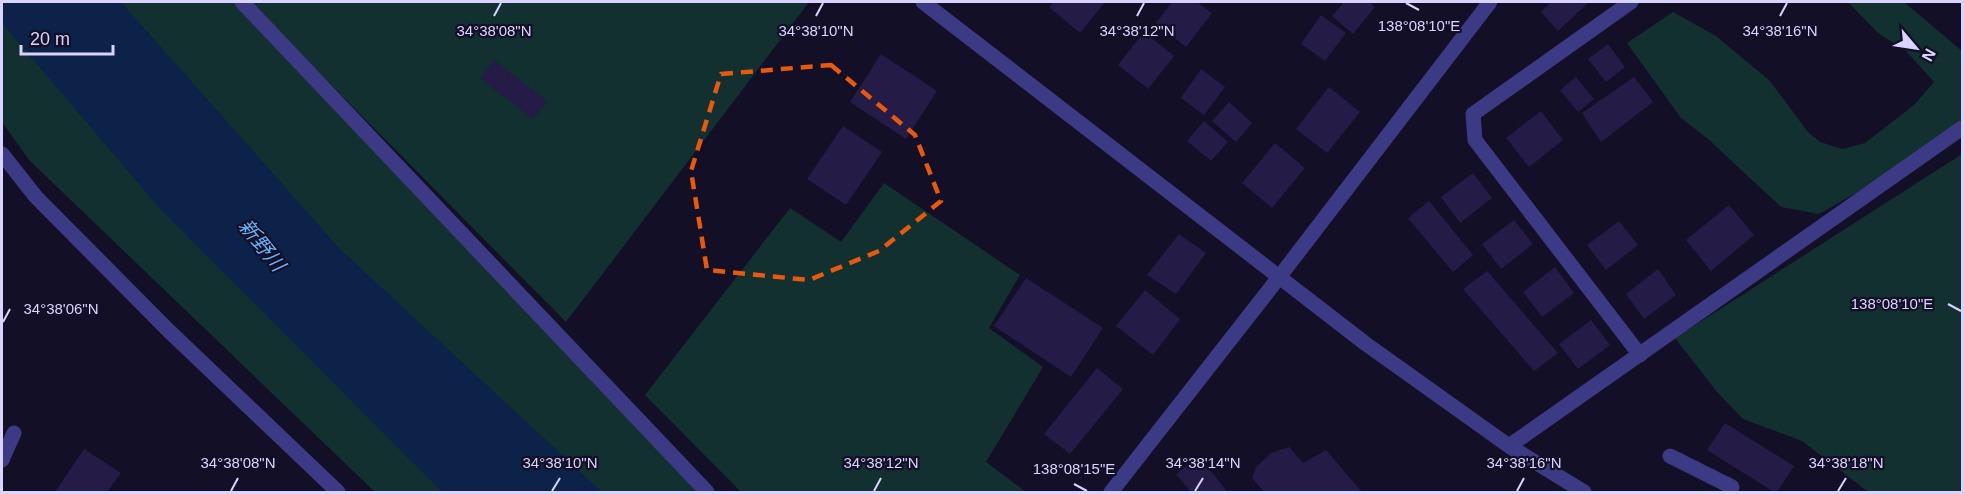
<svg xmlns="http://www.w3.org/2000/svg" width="1964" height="494" viewBox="0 0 1964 494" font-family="Arial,'Noto Sans JP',sans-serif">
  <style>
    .green { fill: #12302f }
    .water { fill: #0c2248 }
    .building { fill: #241b47 }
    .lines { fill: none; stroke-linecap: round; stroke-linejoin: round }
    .service { stroke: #3d3a85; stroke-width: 15 }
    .minor { stroke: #3d3a85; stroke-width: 15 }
    .tertiary { stroke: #3d3a85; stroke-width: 15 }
    .marked { fill: none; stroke: #e8590c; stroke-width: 4.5; stroke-dasharray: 12 8; stroke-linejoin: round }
    .ticks { fill: none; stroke: #d9d4ff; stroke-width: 2 }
    .labels { text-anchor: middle; stroke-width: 4.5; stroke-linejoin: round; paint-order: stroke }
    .water-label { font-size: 20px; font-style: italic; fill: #62b6ff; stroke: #130f26 }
    .ticks-label { font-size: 15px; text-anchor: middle; fill: #d9d4ff; stroke: #130f26; stroke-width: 4.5; stroke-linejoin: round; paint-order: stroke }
  </style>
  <rect width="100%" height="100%" fill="#130f26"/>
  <!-- green -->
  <g class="green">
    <polygon points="2,2 243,2 698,492 375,492 29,160 2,122"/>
    <polygon points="249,2 809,2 566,322"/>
    <polygon points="1848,2 1904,2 1962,51 1962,119 1937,140 1856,193 1819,214 1781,207 1708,139 1681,118 1627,43 1673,12 1716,36 1770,81 1808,132 1820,142 1842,149 1865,143 1914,105 1934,82 1906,51 1878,33"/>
    <polygon points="1962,154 1962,492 1868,492 1802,441 1743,419 1717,392 1675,338"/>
    <polygon points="884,183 1020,275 989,328 1043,367 986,462 1026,492 741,492 645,395 790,208 841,242"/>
  </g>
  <!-- water -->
  <polygon class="water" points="2,2 121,2 339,248 602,492 442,492 161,210 2,23"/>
  <!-- building -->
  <g class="building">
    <polygon points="1054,2 1105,2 1080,33 1049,7"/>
    <polygon points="1172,2 1197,2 1212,13 1186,47 1156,23"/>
    <polygon points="1344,2 1369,2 1375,7 1353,34 1332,16"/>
    <polygon points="1551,2 1589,2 1558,31 1541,12"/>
    <polygon points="1321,15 1346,33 1325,61 1301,44"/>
    <polygon points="1144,32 1174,56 1148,89 1118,65"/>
    <polygon points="1608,44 1625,67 1606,82 1588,59"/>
    <polygon points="881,54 937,91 906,139 850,102"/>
    <polygon points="494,60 547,101 533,119 480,78"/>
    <polygon points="1201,69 1225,87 1204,115 1181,98"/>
    <polygon points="1576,77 1594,99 1578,112 1560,90"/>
    <polygon points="1634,77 1653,102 1601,142 1582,113"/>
    <polygon points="1329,87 1360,112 1327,153 1296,129"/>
    <polygon points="1229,102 1252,123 1236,142 1212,121"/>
    <polygon points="1541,111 1563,140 1529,167 1506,138"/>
    <polygon points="1204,121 1228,142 1211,161 1187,141"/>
    <polygon points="843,126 882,152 846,205 807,179"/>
    <polygon points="1275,143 1305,168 1272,208 1242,183"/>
    <polygon points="1473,173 1492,198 1460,223 1441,197"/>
    <polygon points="1429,201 1473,255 1453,272 1408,218"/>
    <polygon points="1729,205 1754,235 1711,271 1686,240"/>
    <polygon points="1514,220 1533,244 1501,269 1482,244"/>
    <polygon points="1619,221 1638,245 1606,270 1587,245"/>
    <polygon points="1179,234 1206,253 1176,294 1147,275"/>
    <polygon points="1555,267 1574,293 1542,317 1523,292"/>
    <polygon points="1658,269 1676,295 1644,319 1626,294"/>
    <polygon points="1487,271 1558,353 1534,371 1463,289"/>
    <polygon points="1026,278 1103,328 1071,377 994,326"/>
    <polygon points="1145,290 1180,319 1153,355 1116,326"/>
    <polygon points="1591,320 1610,345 1578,369 1559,344"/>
    <polygon points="1097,368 1123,389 1070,454 1044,434"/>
    <polygon points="1725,423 1794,466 1777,492 1774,492 1707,450"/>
    <polygon points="1289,447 1303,463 1326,450 1362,492 1264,492 1252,478 1256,467 1271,453"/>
    <polygon points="84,449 121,473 107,492 55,492"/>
    <polygon points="1199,456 1226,490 1224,492 1191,492 1176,474"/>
  </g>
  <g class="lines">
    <!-- service -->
    <polyline class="service" points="1670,456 1732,487"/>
    <!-- minor -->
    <g class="minor">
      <polyline points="242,2 707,492"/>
      <polyline points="1631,2 1473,114 1475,140 1640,355"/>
      <polyline points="2,154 36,197 169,331 338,492"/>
      <polyline points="1509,446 1962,128"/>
      <polyline points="2,460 14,433"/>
    </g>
    <!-- tertiary -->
    <g class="tertiary">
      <polyline points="923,2 1366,344 1509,446 1584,492"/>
      <polyline points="1111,492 1280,276 1490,2"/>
    </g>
  </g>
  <!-- marked area -->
  <path class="marked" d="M831,65L915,135L941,201L879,251L809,280L707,270L691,171L721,74Z"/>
  <!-- ticks -->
  <path class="ticks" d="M1406,3L1419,10M494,16L501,3M816,16L823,3M1137,16L1144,3M1780,16L1787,3M1948,304L1961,311M3,322L10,309M1074,484L1087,491M231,491L238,478M552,491L560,478M874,491L881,478M1195,491L1203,478M1517,491L1524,478M1838,491L1846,478"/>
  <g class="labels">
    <!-- water labels -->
    <g class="water-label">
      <text transform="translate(262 245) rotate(51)" y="7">新野川</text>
    </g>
  </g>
  <g class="ticks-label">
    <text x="1419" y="31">138°08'10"E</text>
    <text x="494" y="36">34°38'08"N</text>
    <text x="816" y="36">34°38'10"N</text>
    <text x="1137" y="36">34°38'12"N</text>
    <text x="1780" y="36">34°38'16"N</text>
    <text x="1892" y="309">138°08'10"E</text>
    <text x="61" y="314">34°38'06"N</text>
    <text x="238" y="468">34°38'08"N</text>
    <text x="560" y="468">34°38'10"N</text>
    <text x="881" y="468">34°38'12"N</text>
    <text x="1203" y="468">34°38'14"N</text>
    <text x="1524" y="468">34°38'16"N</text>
    <text x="1846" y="468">34°38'18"N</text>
    <text x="1074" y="474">138°08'15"E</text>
  </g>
  <!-- border -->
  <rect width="1964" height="494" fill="none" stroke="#d9d4ff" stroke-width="6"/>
  <!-- north arrow -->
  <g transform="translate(1916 48) rotate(119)" stroke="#130f26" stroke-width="4.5" paint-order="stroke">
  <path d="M0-4.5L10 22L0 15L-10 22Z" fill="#d9d4ff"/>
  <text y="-9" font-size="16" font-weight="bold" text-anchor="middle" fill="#d9d4ff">N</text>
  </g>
  <!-- scale -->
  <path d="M21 45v9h92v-9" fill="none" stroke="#d9d4ff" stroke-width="3"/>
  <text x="30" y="45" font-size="18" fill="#d9d4ff" stroke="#130f26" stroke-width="4.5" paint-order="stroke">20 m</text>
</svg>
